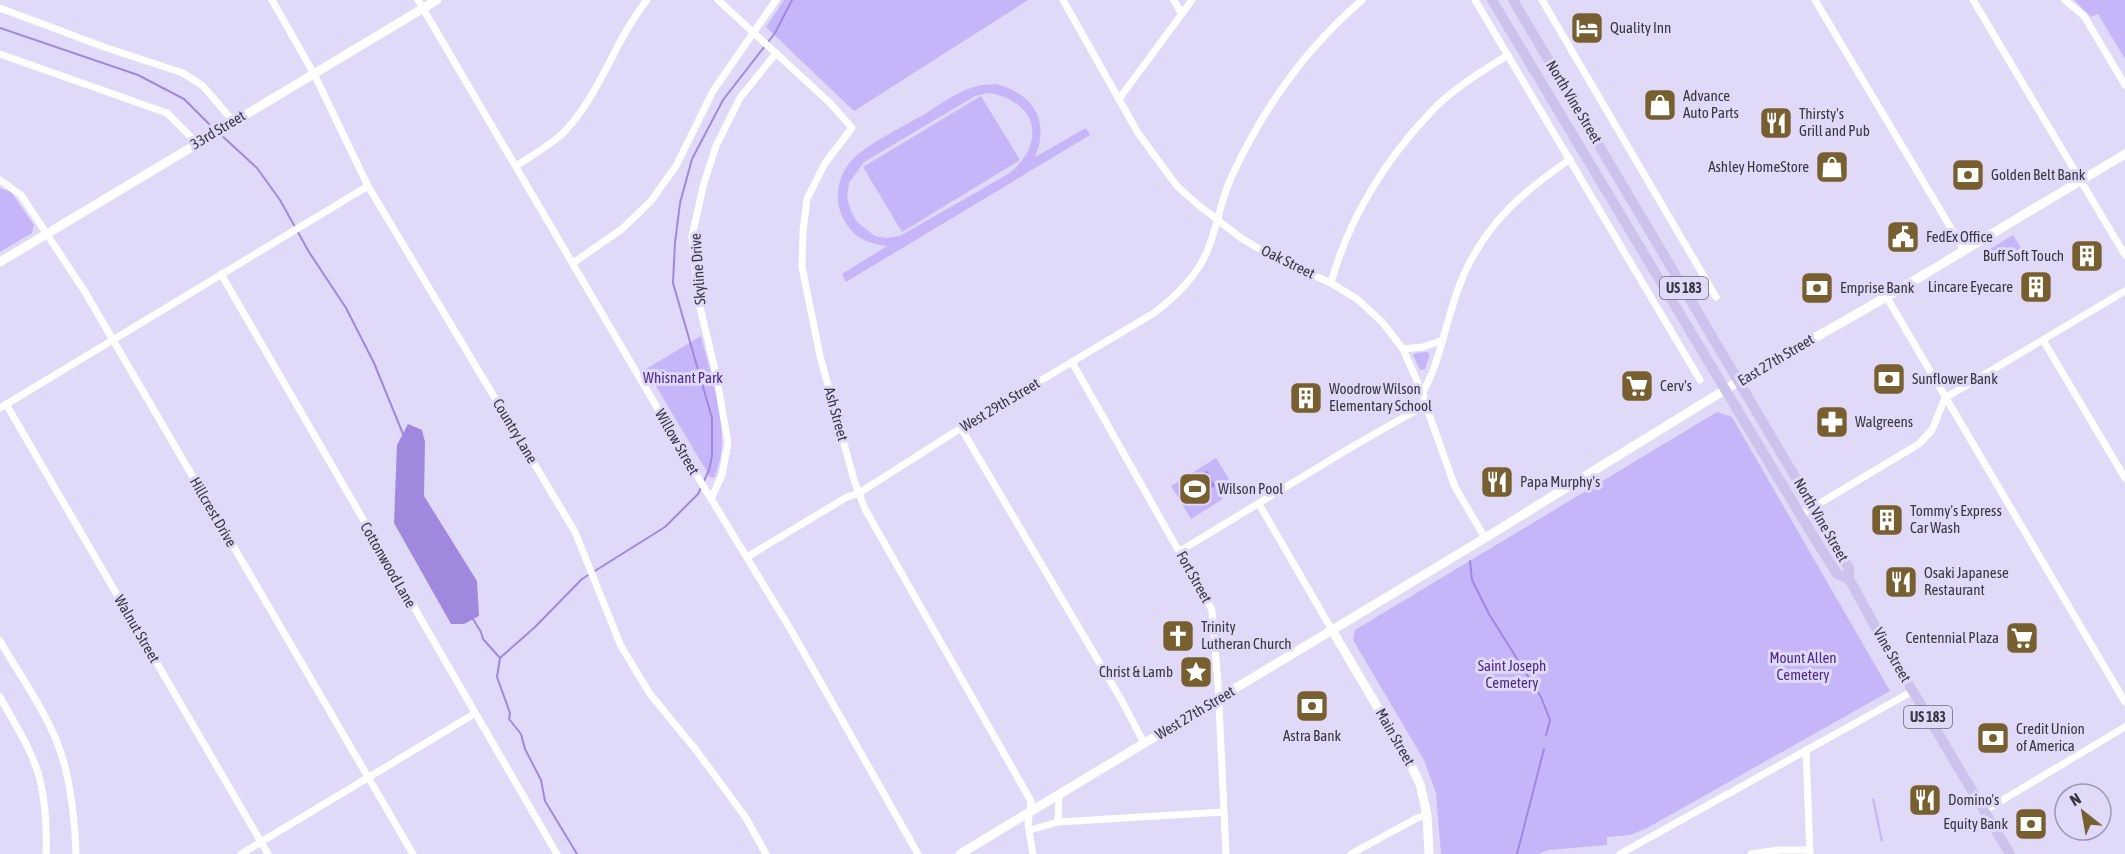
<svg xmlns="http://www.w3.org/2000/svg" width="2125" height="854" viewBox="0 0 2125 854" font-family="'Asap Condensed',sans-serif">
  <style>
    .green { fill: #c6b5f9; fill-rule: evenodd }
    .water { fill: #a088df }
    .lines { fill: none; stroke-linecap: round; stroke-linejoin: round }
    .stream { stroke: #a088df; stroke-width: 2 }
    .street { stroke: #fff; stroke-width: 7 }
    .secondary { stroke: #fff; stroke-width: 9 }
    .primary { stroke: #ccc2eb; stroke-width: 10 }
    .labels { text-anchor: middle; stroke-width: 6; stroke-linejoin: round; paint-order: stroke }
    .shield { fill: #e0daf8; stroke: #6c6879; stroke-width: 1.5 }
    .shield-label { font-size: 14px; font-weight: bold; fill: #3a3743 }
    .poi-label { font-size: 15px; fill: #3a3743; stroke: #e0daf8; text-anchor: start }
    .street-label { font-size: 15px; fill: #3a3743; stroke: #e0daf8 }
    .park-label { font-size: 15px; fill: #4f298d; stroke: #e0daf8 }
  </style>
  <rect width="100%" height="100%" fill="#e0daf8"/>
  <!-- green -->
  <g class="green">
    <polygon points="784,0 1028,0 854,111 766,27"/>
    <polygon points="2074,0 2125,0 2125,59 2098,14 2091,17"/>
    <path d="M996,84C1034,94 1050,121 1035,157L1086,128L1090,135L846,282L842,274L887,246C868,244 852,237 843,218C836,205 836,187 843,173C846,167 852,159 857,155C877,139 902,127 925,114C941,104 959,90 978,86C983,84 990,85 996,84ZM989,93C1037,101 1047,142 1010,173L900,236L886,238L875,236L857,222L851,211L847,198L849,183L864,162L975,96Z"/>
    <polygon points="981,96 1020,160 902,232 863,167"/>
    <polygon points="0,188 11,192 34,225 32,233 0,252"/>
    <polygon points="2013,235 2021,248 1995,264 1987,251"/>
    <path d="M701,336C711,377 734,437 714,478L710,477L646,369Z"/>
    <polygon points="1427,352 1430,354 1425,369 1420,370 1413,355 1416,353"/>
    <polygon points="1717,412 1732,417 1890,691 1647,828 1630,835 1607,837 1607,845 1548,850 1539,854 1441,854 1436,793 1424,760 1353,640 1355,630"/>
    <polygon points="1216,458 1229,479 1216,487 1223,499 1191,519 1171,486"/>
    <polygon points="1874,798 1883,841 1881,842 1872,799"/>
  </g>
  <!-- water -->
  <g class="water">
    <polygon points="408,424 422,430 425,442 424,496 477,581 479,616 464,624 451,624 394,523 397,445"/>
    <polygon points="1207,471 1215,486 1189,501 1180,487"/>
  </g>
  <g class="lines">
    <!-- stream -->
    <g class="stream">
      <polyline points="0,28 138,75 184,99 214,129"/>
      <polyline points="219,133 257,168 280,200 309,252 346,308 374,363 403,434"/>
      <polyline points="1470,561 1472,580 1489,614 1541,697 1550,720 1546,735"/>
      <polyline points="473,619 481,632 483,639 500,658"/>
      <polyline points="577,854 545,801 541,780 525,749 521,734 509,719 510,713 497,677 500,658 535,627 582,579 665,527 698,494 709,470 712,456 712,418 673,283 675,243 680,203 692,159 723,100 775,33 792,0"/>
      <polyline points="1517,854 1544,749"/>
    </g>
    <!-- street -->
    <g class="street">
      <polyline points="272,0 314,74 368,186 575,532 621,646 650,694 696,750 746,818 766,854"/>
      <polyline points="418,0 699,479 791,630 918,854"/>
      <polyline points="718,0 830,103 852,128 825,163 807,199 803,231 802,267 820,356 854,480 865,509 1031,801 1028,825 1033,854"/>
      <polyline points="1063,0 1138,133 1177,186 1197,204 1241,238 1275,258 1331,283 1357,299 1382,322 1403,349 1427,404 1429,414 1455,487 1485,538"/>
      <polyline points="1174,0 1181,13"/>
      <polyline points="1475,0 1700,380"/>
      <polyline points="1542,0 1716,297"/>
      <polyline points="1815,0 1964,250"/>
      <polyline points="1973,0 2125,255"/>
      <polyline points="2065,0 2084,16 2125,85"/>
      <polyline points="0,8 104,47 183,73 203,86 233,121"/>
      <polyline points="0,54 167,113 197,143"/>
      <polyline points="1119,99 1192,0"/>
      <path d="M516,166C531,156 549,146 562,134C599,98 614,41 647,0"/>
      <polyline points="0,180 21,195 85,292 413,854"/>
      <polyline points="573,263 622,229 651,201 676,166 713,91 776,0"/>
      <polyline points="221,274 557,854"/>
      <path d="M1331,283C1348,220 1385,160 1430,113C1452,89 1481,72 1508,55"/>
      <polyline points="1886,296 2125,702"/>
      <polyline points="2043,340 2125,478"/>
      <polyline points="1403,349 1423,347 1443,340"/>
      <polyline points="1072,362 1212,610 1218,684 1226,854"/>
      <path d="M1422,394C1427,384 1432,375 1435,365C1446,333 1452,298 1467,268C1491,218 1526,190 1570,159"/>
      <polyline points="6,404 268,854"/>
      <polyline points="0,408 368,186"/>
      <polyline points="961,428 1122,701 1144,743"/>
      <polyline points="711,499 722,475 728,443 716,374 699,303 692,236 704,183 716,146 740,98 776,53"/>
      <polyline points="1259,504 1332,630"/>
      <polyline points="1800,515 1919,444 1932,430 1945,398 2125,291"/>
      <polyline points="1180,551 1350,448 1427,404"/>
      <path d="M747,557L847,497L859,493L961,428L1154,313C1175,297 1196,277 1207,252C1217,228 1220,202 1231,178C1262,110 1305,49 1362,0"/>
      <path d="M0,641C22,679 53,721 64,763C72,793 75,823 76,854"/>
      <path d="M0,697C14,723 33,751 40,780C46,805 47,829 46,854"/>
      <polyline points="1806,750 1810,854"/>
      <polyline points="1984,811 2125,727"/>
      <polyline points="1058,822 1059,795"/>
      <polyline points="1030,830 1058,822 1224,812"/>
      <polyline points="241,854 474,714"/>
      <polyline points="1351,854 1417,818 1427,815"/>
      <polyline points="1620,854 1913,691"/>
      <polyline points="1751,854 1779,850 1810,850"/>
    </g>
    <!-- secondary -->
    <g class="secondary">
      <polyline points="0,262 437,0"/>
      <polyline points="1332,630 1408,759 1420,784 1427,815 1429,854"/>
      <polyline points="960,854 1485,538 1739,381 1895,292 2125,154"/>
    </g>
    <!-- primary -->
    <g class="primary">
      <polyline points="1492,0 1804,521 1837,574 1849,579"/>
      <polyline points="1513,0 1849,568 1849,579"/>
      <polyline points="1849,579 1887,648 2010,854"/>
    </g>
  </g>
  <!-- icons -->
  <defs>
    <symbol id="hotel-square" viewBox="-11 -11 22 22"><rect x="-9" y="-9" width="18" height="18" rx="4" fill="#785f30" stroke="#e0daf8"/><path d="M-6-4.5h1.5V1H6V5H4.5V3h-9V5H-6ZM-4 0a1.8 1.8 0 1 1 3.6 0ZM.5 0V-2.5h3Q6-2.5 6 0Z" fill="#fff"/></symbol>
    <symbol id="shop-square" viewBox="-11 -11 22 22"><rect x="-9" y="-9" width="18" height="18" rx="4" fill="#785f30" stroke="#e0daf8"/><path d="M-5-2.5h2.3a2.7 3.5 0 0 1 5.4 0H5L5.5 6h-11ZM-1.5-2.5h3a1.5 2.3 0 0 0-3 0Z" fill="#fff"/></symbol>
    <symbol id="restaurant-square" viewBox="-11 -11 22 22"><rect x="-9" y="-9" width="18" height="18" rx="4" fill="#785f30" stroke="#e0daf8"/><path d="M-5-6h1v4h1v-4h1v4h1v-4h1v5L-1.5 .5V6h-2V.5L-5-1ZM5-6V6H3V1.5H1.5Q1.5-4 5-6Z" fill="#fff"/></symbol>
    <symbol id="bank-square" viewBox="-11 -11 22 22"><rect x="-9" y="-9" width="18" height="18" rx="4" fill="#785f30" stroke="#e0daf8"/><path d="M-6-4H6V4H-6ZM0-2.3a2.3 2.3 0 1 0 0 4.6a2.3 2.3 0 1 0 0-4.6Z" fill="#fff"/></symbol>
    <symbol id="civic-square" viewBox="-11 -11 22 22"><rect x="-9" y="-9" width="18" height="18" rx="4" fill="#785f30" stroke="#e0daf8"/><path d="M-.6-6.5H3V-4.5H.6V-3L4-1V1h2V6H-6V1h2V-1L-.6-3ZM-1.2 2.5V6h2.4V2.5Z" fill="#fff"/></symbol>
    <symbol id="building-square" viewBox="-11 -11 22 22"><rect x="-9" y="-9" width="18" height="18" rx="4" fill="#785f30" stroke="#e0daf8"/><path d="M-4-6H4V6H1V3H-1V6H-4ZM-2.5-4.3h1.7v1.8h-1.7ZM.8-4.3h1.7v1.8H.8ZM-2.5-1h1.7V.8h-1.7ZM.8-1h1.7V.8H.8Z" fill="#fff"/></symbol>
    <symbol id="supermarket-square" viewBox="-11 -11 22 22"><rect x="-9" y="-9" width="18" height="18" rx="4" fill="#785f30" stroke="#e0daf8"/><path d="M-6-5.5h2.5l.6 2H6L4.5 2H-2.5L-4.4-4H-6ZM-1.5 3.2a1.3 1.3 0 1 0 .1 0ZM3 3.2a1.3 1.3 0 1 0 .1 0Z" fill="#fff"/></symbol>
    <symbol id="pharmacy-square" viewBox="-11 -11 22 22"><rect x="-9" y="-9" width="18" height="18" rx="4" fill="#785f30" stroke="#e0daf8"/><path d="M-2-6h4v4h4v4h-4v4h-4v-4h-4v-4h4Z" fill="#fff"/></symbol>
    <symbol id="stadium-square" viewBox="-11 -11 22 22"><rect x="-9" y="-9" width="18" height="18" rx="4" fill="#785f30" stroke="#e0daf8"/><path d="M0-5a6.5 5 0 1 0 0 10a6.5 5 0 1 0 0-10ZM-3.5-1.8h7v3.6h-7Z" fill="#fff"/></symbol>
    <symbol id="church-square" viewBox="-11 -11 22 22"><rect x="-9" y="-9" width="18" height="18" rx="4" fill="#785f30" stroke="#e0daf8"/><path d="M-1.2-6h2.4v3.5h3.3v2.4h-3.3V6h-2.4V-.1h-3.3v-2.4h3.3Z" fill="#fff"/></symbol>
    <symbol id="sight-square" viewBox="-11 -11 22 22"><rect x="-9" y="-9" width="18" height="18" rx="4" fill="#785f30" stroke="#e0daf8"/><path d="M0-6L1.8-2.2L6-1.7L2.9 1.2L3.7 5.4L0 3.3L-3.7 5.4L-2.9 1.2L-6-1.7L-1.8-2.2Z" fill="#fff"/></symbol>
  </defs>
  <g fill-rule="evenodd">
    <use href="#hotel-square" x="1568" y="9" width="38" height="38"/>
    <use href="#shop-square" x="1641" y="86" width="38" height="38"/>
    <use href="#restaurant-square" x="1757" y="104" width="38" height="38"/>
    <use href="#shop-square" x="1813" y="148" width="38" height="38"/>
    <use href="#bank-square" x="1949" y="156" width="38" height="38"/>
    <use href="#civic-square" x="1884" y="218" width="38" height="38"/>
    <use href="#building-square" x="2068" y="237" width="38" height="38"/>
    <use href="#building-square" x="2017" y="268" width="38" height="38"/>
    <use href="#bank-square" x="1798" y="269" width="38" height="38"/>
    <use href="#bank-square" x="1870" y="360" width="38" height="38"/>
    <use href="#supermarket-square" x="1618" y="367" width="38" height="38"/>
    <use href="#building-square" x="1287" y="379" width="38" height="38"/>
    <use href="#pharmacy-square" x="1813" y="403" width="38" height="38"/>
    <use href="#restaurant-square" x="1478" y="463" width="38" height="38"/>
    <use href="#stadium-square" x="1176" y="470" width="38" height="38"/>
    <use href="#building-square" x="1868" y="501" width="38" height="38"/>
    <use href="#restaurant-square" x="1882" y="563" width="38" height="38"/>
    <use href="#church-square" x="1159" y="617" width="38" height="38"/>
    <use href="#supermarket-square" x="2003" y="619" width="38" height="38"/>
    <use href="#sight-square" x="1177" y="653" width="38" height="38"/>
    <use href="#bank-square" x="1293" y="687" width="38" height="38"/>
    <use href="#bank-square" x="1974" y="719" width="38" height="38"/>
    <use href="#restaurant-square" x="1906" y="781" width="38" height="38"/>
    <use href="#bank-square" x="2012" y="805" width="38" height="38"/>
  </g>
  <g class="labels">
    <!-- shield labels -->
    <g class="shield">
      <rect x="1660" y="277" width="48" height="22" rx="4.5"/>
      <rect x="1904" y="706" width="48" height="22" rx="4.5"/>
    </g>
    <g class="shield-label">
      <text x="1684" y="293">US 183</text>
      <text x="1928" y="722">US 183</text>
    </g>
    <!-- poi labels -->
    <g class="poi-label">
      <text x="1610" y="33">Quality Inn</text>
      <text x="1683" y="101">Advance<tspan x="1683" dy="17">Auto Parts</tspan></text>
      <text x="1799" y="119">Thirsty's<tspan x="1799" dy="17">Grill and Pub</tspan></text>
      <text x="1809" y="172" text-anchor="end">Ashley HomeStore</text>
      <text x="1991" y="180">Golden Belt Bank</text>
      <text x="1926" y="242">FedEx Office</text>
      <text x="2064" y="261" text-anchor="end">Buff Soft Touch</text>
      <text x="2013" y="292" text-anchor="end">Lincare Eyecare</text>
      <text x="1840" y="293">Emprise Bank</text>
      <text x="1912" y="384">Sunflower Bank</text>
      <text x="1660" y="391">Cerv's</text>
      <text x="1329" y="394">Woodrow Wilson<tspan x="1329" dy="17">Elementary School</tspan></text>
      <text x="1855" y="427">Walgreens</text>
      <text x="1520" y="487">Papa Murphy's</text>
      <text x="1218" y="494">Wilson Pool</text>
      <text x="1910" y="516">Tommy's Express<tspan x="1910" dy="17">Car Wash</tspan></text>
      <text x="1924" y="578">Osaki Japanese<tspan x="1924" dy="17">Restaurant</tspan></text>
      <text x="1201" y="632">Trinity<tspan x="1201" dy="17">Lutheran Church</tspan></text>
      <text x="1999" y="643" text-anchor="end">Centennial Plaza</text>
      <text x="1173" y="677" text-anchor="end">Christ &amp; Lamb</text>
      <text x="2016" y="734">Credit Union<tspan x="2016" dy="17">of America</tspan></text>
      <text x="1312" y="741" text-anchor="middle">Astra Bank</text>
      <text x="1948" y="805">Domino's</text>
      <text x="2008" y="829" text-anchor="end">Equity Bank</text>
    </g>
    <!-- street labels -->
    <g class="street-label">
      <text transform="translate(1574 102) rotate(59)" y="5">North Vine Street</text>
      <text transform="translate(218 130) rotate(-31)" y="5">33rd Street</text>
      <text transform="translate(1288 262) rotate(26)" y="5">Oak Street</text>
      <text transform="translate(698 269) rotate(-94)" y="5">Skyline Drive</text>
      <text transform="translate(1776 360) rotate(-31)" y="5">East 27th Street</text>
      <text transform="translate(1000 405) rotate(-31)" y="5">West 29th Street</text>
      <text transform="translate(836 414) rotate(75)" y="5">Ash Street</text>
      <text transform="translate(515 431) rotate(59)" y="5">Country Lane</text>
      <text transform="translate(677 442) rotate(60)" y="5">Willow Street</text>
      <text transform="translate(213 512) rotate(60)" y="5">Hillcrest Drive</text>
      <text transform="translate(1821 520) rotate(60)" y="5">North Vine Street</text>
      <text transform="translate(388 565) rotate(60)" y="5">Cottonwood Lane</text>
      <text transform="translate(1194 577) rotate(61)" y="5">Fort Street</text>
      <text transform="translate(137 629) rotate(60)" y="5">Walnut Street</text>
      <text transform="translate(1892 655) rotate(60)" y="5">Vine Street</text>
      <text transform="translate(1195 713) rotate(-31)" y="5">West 27th Street</text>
      <text transform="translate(1395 737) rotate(60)" y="5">Main Street</text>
    </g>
    <!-- park labels -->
    <g class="park-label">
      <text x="683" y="383">Whisnant Park</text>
      <text x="1803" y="663">Mount Allen<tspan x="1803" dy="17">Cemetery</tspan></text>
      <text x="1512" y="671">Saint Joseph<tspan x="1512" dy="17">Cemetery</tspan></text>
    </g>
  </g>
  <!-- north arrow -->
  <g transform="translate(2083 812) rotate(329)"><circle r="28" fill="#e0daf8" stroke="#9e99b0" stroke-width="1.5"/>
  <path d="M0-4.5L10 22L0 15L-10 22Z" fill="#785f30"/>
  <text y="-9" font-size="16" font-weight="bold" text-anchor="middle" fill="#3a3743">N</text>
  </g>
</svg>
